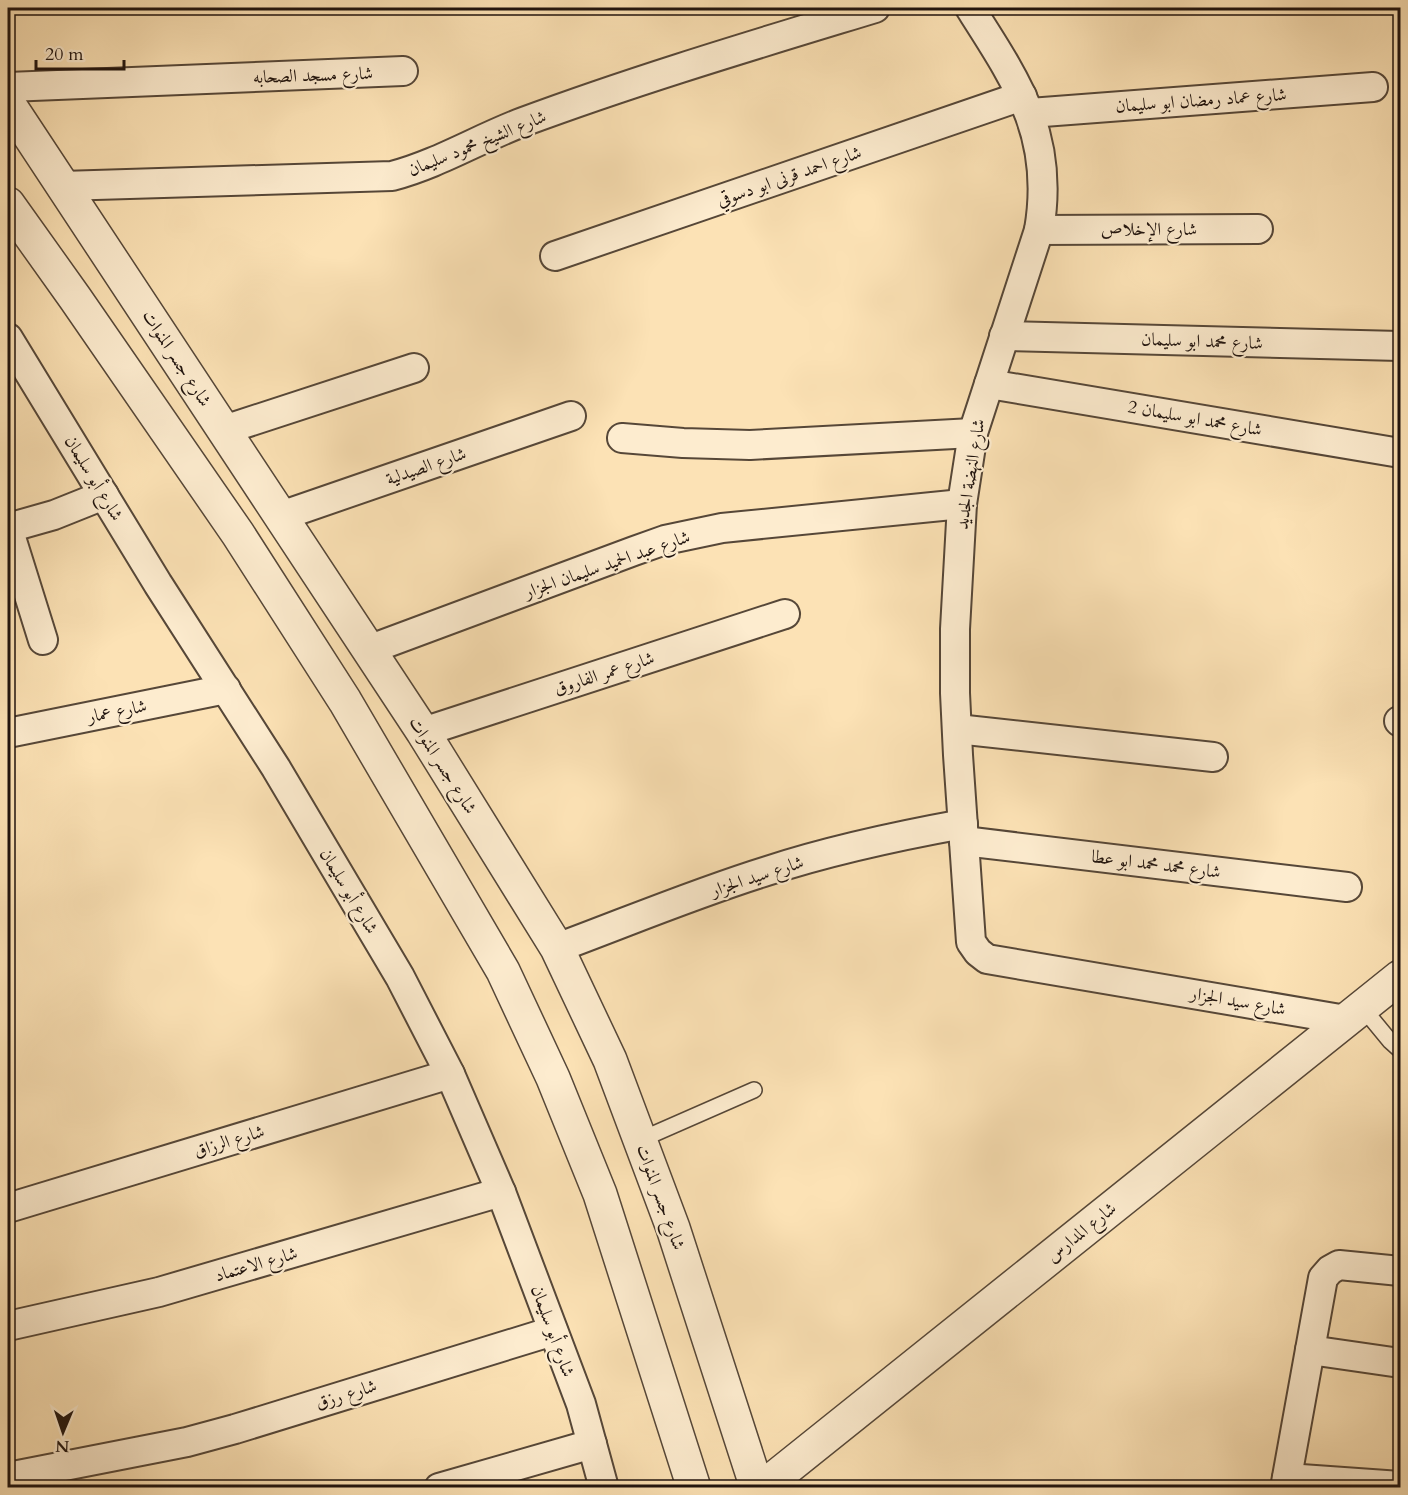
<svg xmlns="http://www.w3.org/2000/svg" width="1408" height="1495" viewBox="0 0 1408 1495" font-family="Cardo,Amiri,serif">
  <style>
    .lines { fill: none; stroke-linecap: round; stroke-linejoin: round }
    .service-casing { stroke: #564738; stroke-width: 18 }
    .minor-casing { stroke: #564738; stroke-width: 32 }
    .tertiary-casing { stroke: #564738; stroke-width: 36 }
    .service { stroke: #fdeccf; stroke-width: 15 }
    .minor { stroke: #fdeccf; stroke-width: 28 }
    .tertiary { stroke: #fdeccf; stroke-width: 33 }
    .labels { text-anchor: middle; stroke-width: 4.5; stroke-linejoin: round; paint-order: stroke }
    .street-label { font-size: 18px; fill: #1f130e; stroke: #fdeccf }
  </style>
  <rect width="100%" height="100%" fill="#fce2b5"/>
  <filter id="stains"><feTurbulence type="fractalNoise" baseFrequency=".00333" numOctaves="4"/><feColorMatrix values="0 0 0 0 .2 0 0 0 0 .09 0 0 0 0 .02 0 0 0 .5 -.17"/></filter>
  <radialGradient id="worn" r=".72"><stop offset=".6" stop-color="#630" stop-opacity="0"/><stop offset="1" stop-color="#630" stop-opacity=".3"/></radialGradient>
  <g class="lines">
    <defs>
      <g id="service">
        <polyline points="1362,1007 1390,1041 1400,1050"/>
        <polyline points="640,1140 754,1090"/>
      </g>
      <g id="minor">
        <path d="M970,8C1018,83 1055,137 1039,230L973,433L962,504L955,629V693L958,755L971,942L978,952L987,959L1346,1020"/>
        <polyline points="8,87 403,71"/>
        <polyline points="1030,113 1373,87"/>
        <path d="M62,186L392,176C438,164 478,139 523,122C639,79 757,44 875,8"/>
        <polyline points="1039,230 1258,229"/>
        <polyline points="555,256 1022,96"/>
        <polyline points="1004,336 1400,346"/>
        <polyline points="8,338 158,584 276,768 400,977 450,1074 501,1192 581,1404 604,1488"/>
        <polyline points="989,384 1400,453"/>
        <polyline points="224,430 414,368"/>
        <polyline points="622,438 683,443 750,445 973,433"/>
        <polyline points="281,516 571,416"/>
        <polyline points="8,528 43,640"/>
        <polyline points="8,528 54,515 104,495"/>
        <polyline points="368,650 634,551 665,540 722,528 962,504"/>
        <polyline points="1399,721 1400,722"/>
        <polyline points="957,729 1213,757"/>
        <polyline points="423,732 785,614"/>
        <polyline points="8,733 226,689"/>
        <polyline points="964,841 1347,887"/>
        <path d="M557,948C627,922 696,893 767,871C831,850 897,836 963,824"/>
        <polyline points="8,1208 450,1074"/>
        <polyline points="8,1326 159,1292 501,1192"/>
        <polyline points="1310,1350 1400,1363"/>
        <polyline points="8,1477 187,1442 235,1429 553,1331"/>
        <polyline points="1287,1478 1400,1486"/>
        <polyline points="439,1488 592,1444"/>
        <polyline points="1285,1488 1323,1278 1330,1270 1339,1265 1400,1271"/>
      </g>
      <g id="tertiary">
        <polyline points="8,103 423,732 557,948 610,1060 673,1228 757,1488"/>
        <polyline points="8,204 75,298 238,534 345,701 503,971 553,1078 600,1194 694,1488"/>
        <polyline points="762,1488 1400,977"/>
      </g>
    </defs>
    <!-- service casing -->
    <use href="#service" class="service-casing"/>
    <!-- minor casing -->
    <use href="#minor" class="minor-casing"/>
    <!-- tertiary casing -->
    <use href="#tertiary" class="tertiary-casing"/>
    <!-- service -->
    <use href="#service" class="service"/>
    <!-- minor -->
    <use href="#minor" class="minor"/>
    <!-- tertiary -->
    <use href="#tertiary" class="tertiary"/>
  </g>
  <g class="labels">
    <!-- street labels -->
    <g class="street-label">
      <text transform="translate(313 75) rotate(-2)" y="6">شارع مسجد الصحابه</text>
      <text transform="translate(1201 100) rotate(-4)" y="6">شارع عماد رمضان ابو سليمان</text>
      <text transform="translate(477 143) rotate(-22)" y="6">شارع الشيخ محمود سليمان</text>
      <text transform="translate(789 176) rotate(-19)" y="6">شارع احمد قرنى ابو دسوقي</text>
      <text x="1149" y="235">شارع الإخلاص</text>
      <text transform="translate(1202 341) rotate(2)" y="6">شارع محمد ابو سليمان</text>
      <text transform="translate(177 358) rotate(57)" y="6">شارع جسر المنوات</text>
      <text transform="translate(1195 418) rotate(10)" y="6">شارع محمد ابو سليمان 2</text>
      <text transform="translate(426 466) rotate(-19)" y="6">شارع الصيدلية</text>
      <text transform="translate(970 474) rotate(-81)" y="6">شارع النهضة الجديد</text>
      <text transform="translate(94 478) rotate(59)" y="6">شارع أبو سليمان</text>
      <text transform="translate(607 564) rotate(-19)" y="6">شارع عبد الحميد سليمان الجزار</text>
      <text transform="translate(604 673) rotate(-18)" y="6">شارع عمر الفاروق</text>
      <text transform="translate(117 711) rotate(-11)" y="6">شارع عمار</text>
      <text transform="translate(443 765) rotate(58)" y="6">شارع جسر المنوات</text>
      <text transform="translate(1156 864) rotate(7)" y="6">شارع محمد محمد ابو عطا</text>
      <text transform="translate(757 876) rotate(-18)" y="6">شارع سيد الجزار</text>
      <text transform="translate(349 891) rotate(59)" y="6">شارع أبو سليمان</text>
      <text transform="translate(1238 1001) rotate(10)" y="6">شارع سيد الجزار</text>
      <text transform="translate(229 1141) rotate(-17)" y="6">شارع الرزاق</text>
      <text transform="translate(661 1197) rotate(70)" y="6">شارع جسر المنوات</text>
      <text transform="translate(1081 1232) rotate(-39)" y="6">شارع المدارس</text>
      <text transform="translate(256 1264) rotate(-16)" y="6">شارع الاعتماد</text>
      <text transform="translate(553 1331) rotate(70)" y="6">شارع أبو سليمان</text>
      <text transform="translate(346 1394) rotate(-17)" y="6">شارع رزق</text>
    </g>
  </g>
  <!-- margin -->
  <rect width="1408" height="1495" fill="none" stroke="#fce2b5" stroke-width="30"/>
  <rect x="9" y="9" width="1390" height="1477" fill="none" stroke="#1f130e" stroke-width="3"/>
  <rect x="15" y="15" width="1378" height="1465" fill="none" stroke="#1f130e" stroke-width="1.5"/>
  <!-- north arrow -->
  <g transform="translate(63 1432) rotate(182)" stroke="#fdeccf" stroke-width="4.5" paint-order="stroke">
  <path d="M0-4.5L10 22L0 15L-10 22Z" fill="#1f130e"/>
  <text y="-9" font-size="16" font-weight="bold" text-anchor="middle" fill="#1f130e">N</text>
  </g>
  <!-- scale -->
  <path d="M36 60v9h88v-9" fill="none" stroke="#1f130e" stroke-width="3"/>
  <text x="45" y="60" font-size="18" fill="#1f130e" stroke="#fdeccf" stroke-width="4.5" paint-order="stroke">20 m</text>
  <rect width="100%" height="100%" filter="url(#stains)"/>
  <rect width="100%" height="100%" fill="url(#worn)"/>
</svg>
